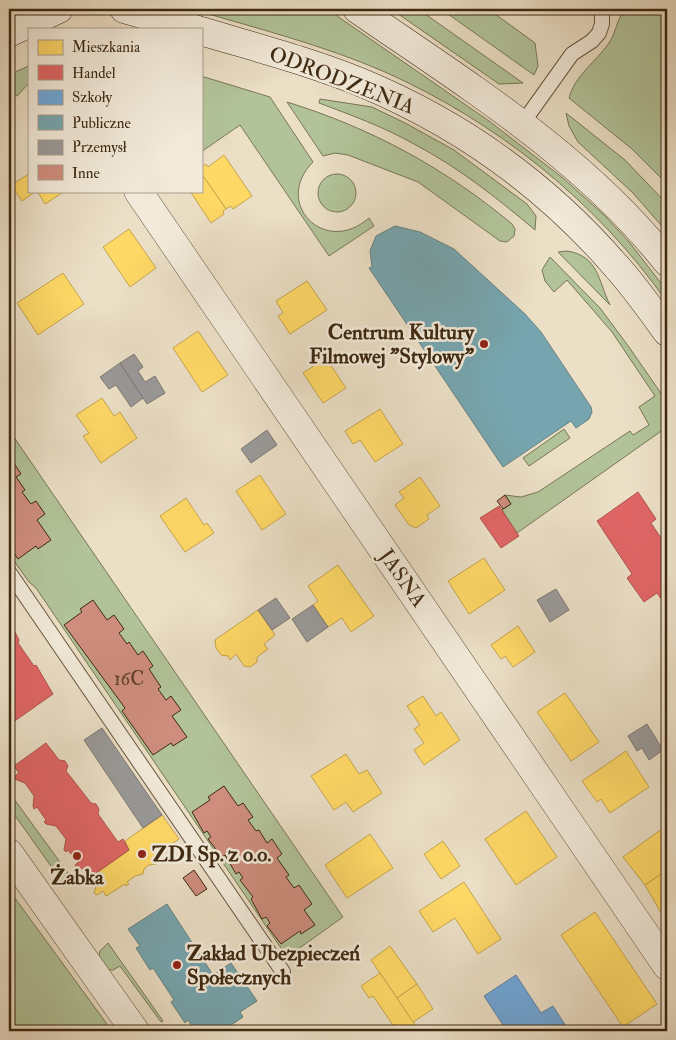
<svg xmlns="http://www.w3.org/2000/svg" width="676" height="1040" viewBox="0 0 676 1040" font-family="'IM FELL Double Pica',serif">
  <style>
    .green { fill: #b2c399; stroke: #787655 }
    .homes { fill: #ffd966; stroke: #c5a44c }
    .shops { fill: #e06666; stroke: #af544c }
    .schools { fill: #6fa8dc; stroke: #60829f }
    .public { fill: #76a5af; stroke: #658080 }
    .industry { fill: #999; stroke: #7e7770 }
    .building { fill: #ce8d7d; stroke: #3e2911 }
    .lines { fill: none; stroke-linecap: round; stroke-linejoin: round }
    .lane-casing { stroke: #69563e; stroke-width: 16 }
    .street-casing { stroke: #69563e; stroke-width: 29 }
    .secondary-casing { stroke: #3e2911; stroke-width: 29 }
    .lane { stroke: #f2eada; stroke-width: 14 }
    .street { stroke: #f2eada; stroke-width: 28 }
    .secondary { stroke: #f2eada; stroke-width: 28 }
    .poi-dot { fill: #8f2418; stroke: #f2eada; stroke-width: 2 }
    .labels { text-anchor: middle; stroke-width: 5; stroke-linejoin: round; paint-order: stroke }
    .number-label { font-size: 19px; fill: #62422c }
    .street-label { font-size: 21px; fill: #3e2911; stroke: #f2eada }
    .poi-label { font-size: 21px; font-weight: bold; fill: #3e2911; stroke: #f2eada; text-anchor: start }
  </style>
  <rect width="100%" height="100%" fill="#ebdfc6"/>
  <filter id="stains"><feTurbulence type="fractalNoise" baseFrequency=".004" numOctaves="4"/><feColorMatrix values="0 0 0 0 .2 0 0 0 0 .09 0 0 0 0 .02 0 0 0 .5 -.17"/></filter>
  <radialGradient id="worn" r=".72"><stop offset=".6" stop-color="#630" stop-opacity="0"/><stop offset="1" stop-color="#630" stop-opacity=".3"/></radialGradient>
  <!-- green -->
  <g class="green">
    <path d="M191,9H327L489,121L563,178L604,215L630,243L667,291V302C597,202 497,122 385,72C323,45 256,28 191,9Z"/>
    <polygon points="391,9 418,9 523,83 499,84"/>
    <polygon points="441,9 488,9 535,43 538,66 534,75"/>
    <path d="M626,9H658L667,30V184L632,149L569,98C575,75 596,62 609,43C617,31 616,19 626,9Z"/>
    <polygon points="29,66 29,83 17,96 9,93 9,79 17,71"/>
    <path d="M201,76L270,97L313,162C272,203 325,257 369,218L374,226L329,256L240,125L201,152Z"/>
    <path d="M320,99L372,107L407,124L454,150L527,204L536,216L535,230C497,198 458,167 414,144C384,127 351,115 319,103Z"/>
    <path d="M287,102C371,128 445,168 512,224L515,229L514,236L507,242L500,241L418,182L348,155L335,153L323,156Z"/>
    <polygon points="566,113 625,160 667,204 667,232 633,193 578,142 569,126"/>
    <circle cx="337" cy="193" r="19"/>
    <path d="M567,251C599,256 598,281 610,305L558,252Z"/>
    <polygon points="550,257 600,308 629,347 667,402 667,427 517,533 502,510 511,504 505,495 521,497 538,492 630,431 633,435 649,425 639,407 655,396 612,332 567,280 554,292 545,281 542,270"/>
    <polygon points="564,429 570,438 529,466 523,458"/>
    <polygon points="9,430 343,917 287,957 36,588 29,582 9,554"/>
    <polygon points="14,799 70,876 65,886 9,807 9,803"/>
    <polygon points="9,890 112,1031 9,1031"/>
    <polygon points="108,943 163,1021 161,1022 120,966 113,970 107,970 98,960 100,951"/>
  </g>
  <!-- homes -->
  <g class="homes">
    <polygon points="224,155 252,196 233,209 231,206 226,209 201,173 201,168 206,164 208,167"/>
    <polygon points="201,173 226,209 223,211 224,214 211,223 190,191 201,191"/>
    <polygon points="29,174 29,191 36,191 22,201 11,185"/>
    <polygon points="37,191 65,191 45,204"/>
    <polygon points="129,229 156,268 130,287 103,247"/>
    <polygon points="63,273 84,304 38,335 17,303"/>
    <polygon points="307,281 327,310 290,334 278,316 283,313 276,301"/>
    <polygon points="198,331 228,375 202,392 173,348"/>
    <polygon points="326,358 346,388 323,403 303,373"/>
    <polygon points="102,398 114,416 120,412 137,438 101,463 83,436 89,433 76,415"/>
    <polygon points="380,409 403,444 375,462 360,440 353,444 345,431"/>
    <polygon points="260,475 286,514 262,530 236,491"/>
    <polygon points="420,477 440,506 427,515 429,519 416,528 409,525 395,505 404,498 399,492"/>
    <polygon points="186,498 204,525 207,523 214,533 185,552 160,516"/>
    <polygon points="484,558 505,590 469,614 448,581"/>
    <polygon points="338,565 374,616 351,632 342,618 328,627 313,605 318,601 308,586"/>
    <polygon points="258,610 275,635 264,644 268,649 257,657 257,662 250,667 244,666 236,654 230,660 228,656 221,655 216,648 215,640"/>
    <polygon points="518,626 535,652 513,667 505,656 501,659 491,645"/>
    <polygon points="565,693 599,742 571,761 537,712"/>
    <polygon points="423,696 436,716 441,712 460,740 424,765 414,750 424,743 414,729 420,725 407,706"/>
    <polygon points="626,751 649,787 610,813 601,799 597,802 582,781"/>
    <polygon points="346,754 359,774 367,770 382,793 353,812 346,802 334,810 311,776"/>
    <polygon points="526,811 557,857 516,885 485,839"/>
    <polygon points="162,815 179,839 161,851 161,856 154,861 156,864 149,865 144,869 143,874 135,876 127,882 129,884 126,886 125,884 106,896 103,891 97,895 94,893 97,883 92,876 129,850 125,841"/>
    <polygon points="662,829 667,836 667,870 645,885 623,857"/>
    <polygon points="370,834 393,868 347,898 325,865"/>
    <polygon points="443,841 460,866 441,879 424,854"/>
    <polygon points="667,870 667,913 663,916 645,885"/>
    <polygon points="464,882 501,939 478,954 455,918 433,932 419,911"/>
    <polygon points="595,912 657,1004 623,1027 561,935"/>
    <polygon points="390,946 417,984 397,998 371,960"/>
    <polygon points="380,973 417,1027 411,1031 397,1031 373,996 369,998 361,986"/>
    <polygon points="417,984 433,1009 413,1022 397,998"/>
  </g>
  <!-- shops -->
  <g class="shops">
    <polygon points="638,492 656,519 651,523 667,547 667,607 657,593 644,602 627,578 632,574 597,521"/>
    <polygon points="499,506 519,536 501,548 480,518"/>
    <polygon points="9,620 19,640 18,643 34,666 36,665 53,694 9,725"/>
    <polygon points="46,743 59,760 65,761 68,766 66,771 91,803 96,804 99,809 98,814 118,842 123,839 129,850 92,876 87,869 77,868 75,865 78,863 68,850 66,852 64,850 66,839 56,826 46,824 44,822 46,820 37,807 34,809 33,806 34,796 25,783 12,778 19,773 14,766"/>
  </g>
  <!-- schools -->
  <polygon class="schools" points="516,975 541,1013 553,1006 569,1031 507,1031 484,996"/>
  <!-- public -->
  <g class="public">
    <polygon points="395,226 420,232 454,249 525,314 541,332 591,407 592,412 589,419 576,428 571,421 503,467 369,268 372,267 370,251 376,236"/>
    <polygon points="167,904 213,975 231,963 257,1001 240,1012 243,1017 222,1031 219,1026 207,1031 204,1026 195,1031 188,1020 185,1023 171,1002 174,1000 153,968 150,970 136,948 140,946 128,929"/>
  </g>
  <!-- industry -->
  <g class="industry">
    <polygon points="134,354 143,367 138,371 145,382 155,376 165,393 147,404 120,363"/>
    <polygon points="120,363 143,398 131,407 116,385 109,389 100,377"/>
    <polygon points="267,430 277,445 251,463 241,449"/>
    <polygon points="556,589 569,610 550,622 537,600"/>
    <polygon points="276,598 290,618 272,630 258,610"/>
    <polygon points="313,605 328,627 307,642 292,619"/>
    <polygon points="647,724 663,750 649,760 642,748 637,751 628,736"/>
    <polygon points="102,728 162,815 143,828 84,740"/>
  </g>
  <!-- building -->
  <g class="building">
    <polygon points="12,460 21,474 16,477 25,490 22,492 31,504 36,501 45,514 37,520 51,540 38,549 36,546 18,559 9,546 9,462"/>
    <polygon points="505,495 511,504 503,509 497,501"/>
    <polygon points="93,600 107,620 114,615 124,629 119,633 127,644 129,642 138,655 143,651 153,666 149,669 161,687 158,689 166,700 171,696 181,710 172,716 187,737 173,746 171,743 153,755 122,711 125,708 64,625 82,612 80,609"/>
    <polygon points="224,786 238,806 243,803 253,817 248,820 256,831 259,830 267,843 272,839 282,854 277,858 289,875 286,877 294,888 299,885 312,904 304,910 315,925 301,934 300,931 281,944 267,926 270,923 266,917 262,919 251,899 253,897 240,880 243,878 239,872 236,874 225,855 222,857 208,839 211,837 207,831 204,833 192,812 210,800 208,797"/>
    <polygon points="194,870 207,889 196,896 183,878"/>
  </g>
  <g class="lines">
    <defs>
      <g id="lane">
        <polyline points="522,124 572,54 592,41 599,33 602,24 602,9"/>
        <polyline points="9,572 283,972"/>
      </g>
      <g id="street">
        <polyline points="138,191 667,966"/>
        <polyline points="9,853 135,1031"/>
      </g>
      <g id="secondary">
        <polyline points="124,9 195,29"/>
        <path d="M357,9C467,85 583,156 667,262"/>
        <path d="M201,31C254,47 308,61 360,82C459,123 546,185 616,266C635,287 651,310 667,332"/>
        <polyline points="9,33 59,9"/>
      </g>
    </defs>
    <!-- lane casing -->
    <use href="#lane" class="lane-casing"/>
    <!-- street casing -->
    <use href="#street" class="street-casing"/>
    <!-- secondary casing -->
    <use href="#secondary" class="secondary-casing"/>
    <!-- lane -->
    <use href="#lane" class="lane"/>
    <!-- street -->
    <use href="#street" class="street"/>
    <!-- secondary -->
    <use href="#secondary" class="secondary"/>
  </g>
  <!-- markers -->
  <g class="poi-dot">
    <circle cx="484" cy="344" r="5"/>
    <circle cx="142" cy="854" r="5"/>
    <circle cx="77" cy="856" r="5"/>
    <circle cx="177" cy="965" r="5"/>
  </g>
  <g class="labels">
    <!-- number labels -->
    <g class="number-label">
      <text x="129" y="685">16C</text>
    </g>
    <!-- street labels -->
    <g class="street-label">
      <text transform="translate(342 80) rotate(21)" y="7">ODRODZENIA</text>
      <text transform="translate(403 578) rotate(55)" y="7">JASNA</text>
    </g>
    <!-- poi labels -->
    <g class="poi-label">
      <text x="474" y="339" text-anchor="end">Centrum Kultury<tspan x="474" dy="24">Filmowej "Stylowy"</tspan></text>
      <text x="152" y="861">ZDI Sp. z o.o.</text>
      <text x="77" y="884" text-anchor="middle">Żabka</text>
      <text x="187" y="960">Zakład Ubezpieczeń<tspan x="187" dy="24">Społecznych</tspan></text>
    </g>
  </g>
  <!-- margin -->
  <rect width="676" height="1040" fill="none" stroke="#ebdfc6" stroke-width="30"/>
  <rect x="10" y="10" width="656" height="1020" fill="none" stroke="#3e2911" stroke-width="2.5"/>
  <rect x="15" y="15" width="646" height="1010" fill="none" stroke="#3e2911"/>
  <!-- legend -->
  <rect x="28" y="28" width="175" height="165" fill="#f2eada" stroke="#aa9d8a"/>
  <rect x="38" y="40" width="25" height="15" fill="#ffd966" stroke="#aa9d8a"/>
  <text x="72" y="52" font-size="15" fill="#3e2911">Mieszkania</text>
  <rect x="38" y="65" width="25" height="15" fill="#e06666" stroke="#aa9d8a"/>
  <text x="72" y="78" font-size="15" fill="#3e2911">Handel</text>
  <rect x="38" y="90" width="25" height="15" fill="#6fa8dc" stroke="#aa9d8a"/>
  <text x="72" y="102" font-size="15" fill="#3e2911">Szkoły</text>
  <rect x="38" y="115" width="25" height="15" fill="#76a5af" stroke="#aa9d8a"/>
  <text x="72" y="128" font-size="15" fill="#3e2911">Publiczne</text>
  <rect x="38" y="140" width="25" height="15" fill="#999999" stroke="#aa9d8a"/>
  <text x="72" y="152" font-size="15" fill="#3e2911">Przemysł</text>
  <rect x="38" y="165" width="25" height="15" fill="#ce8d7d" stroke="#aa9d8a"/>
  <text x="72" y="178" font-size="15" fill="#3e2911">Inne</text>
  <rect width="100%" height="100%" filter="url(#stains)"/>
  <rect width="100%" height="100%" fill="url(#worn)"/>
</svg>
